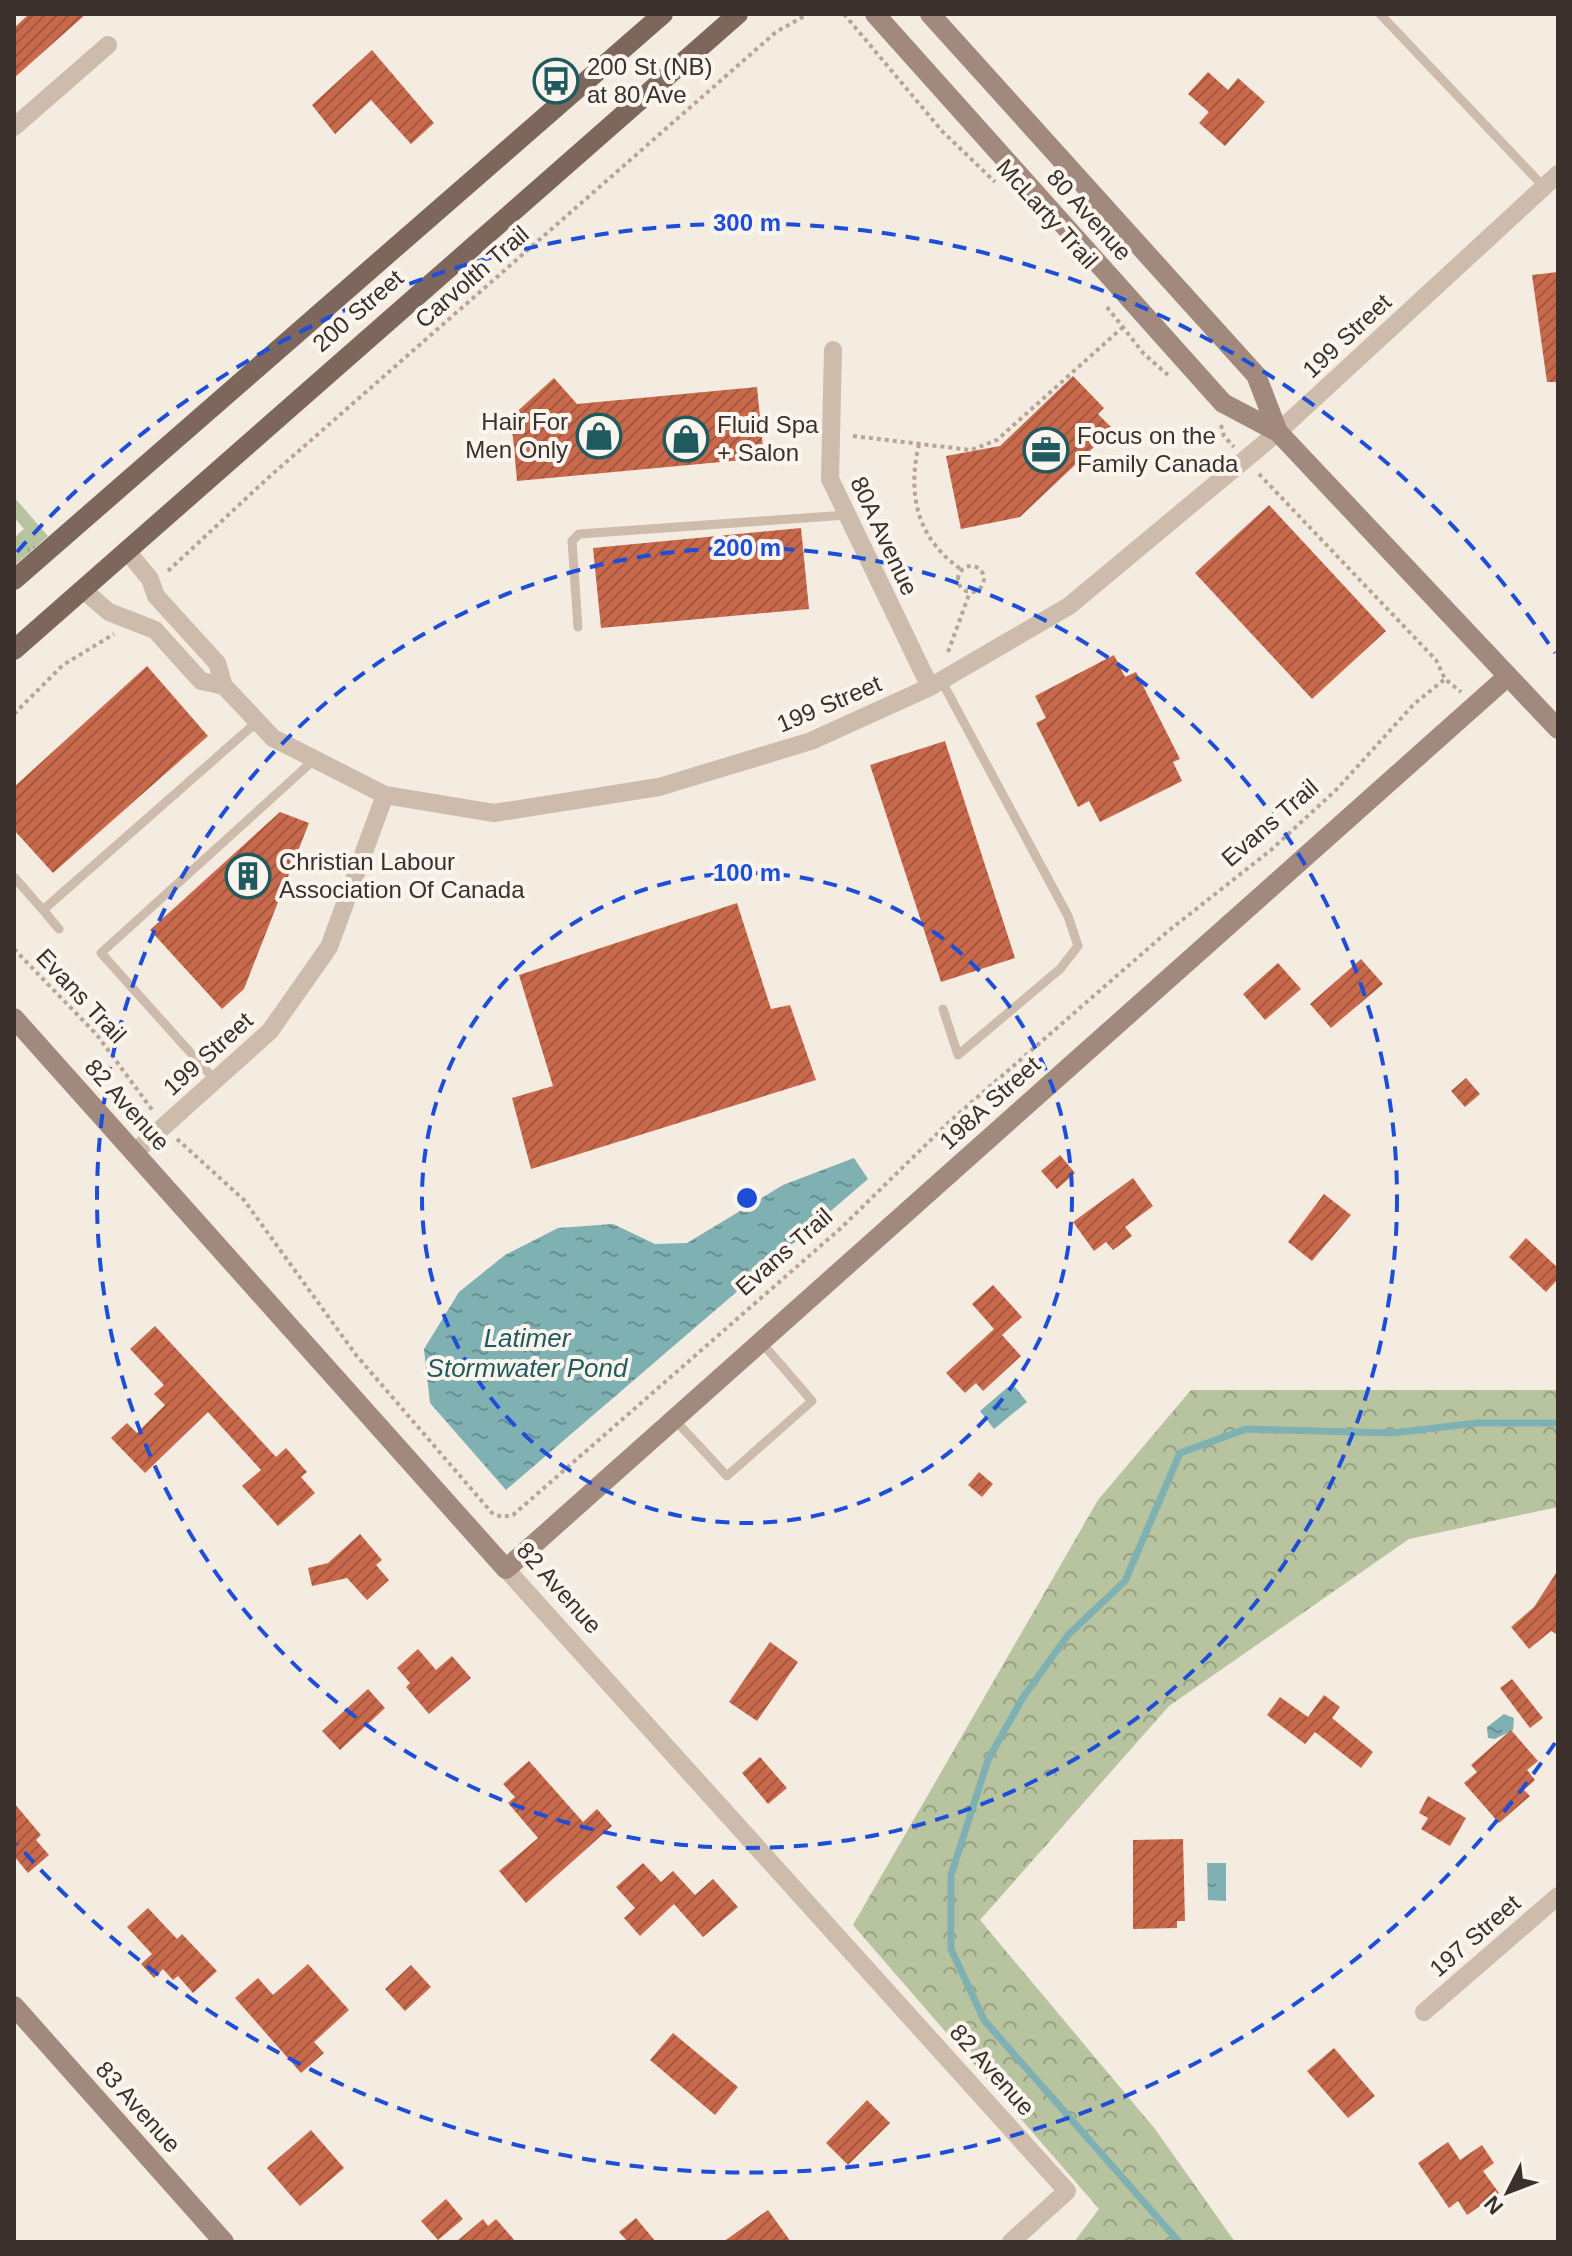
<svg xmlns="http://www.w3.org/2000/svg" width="1572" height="2256" viewBox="0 0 1572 2256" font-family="Arial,sans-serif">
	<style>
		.grass { fill: url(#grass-tufts) }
		.forest { fill: url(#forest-crowns) }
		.water { fill: url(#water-ripples) }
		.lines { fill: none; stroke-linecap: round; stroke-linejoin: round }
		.stream { stroke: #7fb0b2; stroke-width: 7 }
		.building { fill: url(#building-hatch) }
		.path { stroke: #b9a596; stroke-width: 4; stroke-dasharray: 4 4; stroke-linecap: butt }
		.lane { stroke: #cdbbac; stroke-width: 9 }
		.street { stroke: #cdbbac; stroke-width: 18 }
		.secondary { stroke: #a18a7d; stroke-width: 20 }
		.primary { stroke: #7d675c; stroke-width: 20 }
		.ring { fill: none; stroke: #1d4ed8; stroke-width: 4; stroke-dasharray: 14 10 }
		.labels { text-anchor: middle; stroke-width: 8; stroke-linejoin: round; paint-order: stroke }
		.poi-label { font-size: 24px; fill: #3b302b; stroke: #fbf5ee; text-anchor: start }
		.street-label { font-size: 24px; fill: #3b302b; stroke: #fbf5ee }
		.water-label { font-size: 26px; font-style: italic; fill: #1f5a5e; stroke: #fbf5ee }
		.centre { fill: #1d4ed8; stroke: #fbf5ee; stroke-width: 4 }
		.ring-label { font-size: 24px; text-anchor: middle; font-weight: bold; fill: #1d4ed8; stroke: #fbf5ee; stroke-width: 8; stroke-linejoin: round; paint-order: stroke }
	</style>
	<defs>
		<pattern id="grass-tufts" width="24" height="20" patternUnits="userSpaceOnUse" patternTransform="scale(2)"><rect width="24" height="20" fill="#b8c4a0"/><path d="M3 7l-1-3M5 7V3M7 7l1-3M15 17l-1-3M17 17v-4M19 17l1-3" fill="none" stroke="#97a083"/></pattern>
		<pattern id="forest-crowns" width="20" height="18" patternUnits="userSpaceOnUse" patternTransform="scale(2)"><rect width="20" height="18" fill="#b8c4a0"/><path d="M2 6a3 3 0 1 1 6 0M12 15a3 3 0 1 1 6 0" fill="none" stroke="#97a083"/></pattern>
		<pattern id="water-ripples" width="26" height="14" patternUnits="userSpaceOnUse" patternTransform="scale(2)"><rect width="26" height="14" fill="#7fb0b2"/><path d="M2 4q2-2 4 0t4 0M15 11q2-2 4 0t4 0" fill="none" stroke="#699091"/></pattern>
		<pattern id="building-hatch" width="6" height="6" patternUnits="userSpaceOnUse" patternTransform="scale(2)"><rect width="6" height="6" fill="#c8694b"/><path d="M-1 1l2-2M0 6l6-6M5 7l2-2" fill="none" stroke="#a4573f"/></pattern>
	</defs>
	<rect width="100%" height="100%" fill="#f4ebe1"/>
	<!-- grass -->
	<path class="grass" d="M14,497l34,39 -34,30v-28l10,-9 -10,-12z"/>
	<!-- forest -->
	<path class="forest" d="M1191,1390h367v117l-149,32 -240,167 -189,214 175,209 80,113h-161l25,-33 -246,-284 245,-425z"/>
	<!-- water -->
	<path class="water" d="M854,1158l14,21 -362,311 -76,-87 -6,-54 35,-57 46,-37 53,-27 55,-4 42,20 32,-1 96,-58z
		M1008,1387h7l12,15 -33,27 -14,-18z
		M1504,1714l10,4 -1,12 -18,9 -7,-1 -1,-11z
		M1226,1863v38l-18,-1 -1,-37z"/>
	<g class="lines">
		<!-- stream -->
		<path class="stream" d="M1179,2242l-195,-222 -33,-71v-74l37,-115 34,-61 46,-64 57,-54 55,-128 66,-24 147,4 84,-10h81"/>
	</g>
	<!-- building -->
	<path class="building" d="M29,14h57l-72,64v-50z
		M372,50l62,73 -23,21 -40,-44 -36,34 -23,-29z
		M1208,72l20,18 10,-12 27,24 -40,44 -26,-23 10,-11 -21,-18z
		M1558,272v110h-11l-15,-107z
		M1073,376l31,32 -6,6 15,15 -93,88 -59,12 -15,-73 54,-10z
		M554,378l23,26 180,-17 7,71 -247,23 -6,-64z
		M1269,505l117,126 -74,68 -117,-126z
		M801,528l8,81 -208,19 -8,-80z
		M1114,655l11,22 11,-5 44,87 -7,3 9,19 -82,41 -11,-21 -11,6 -42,-84 10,-5 -11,-22z
		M147,666l61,70 -155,137 -39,-43v-43z
		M945,741l70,217 -74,24 -71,-217z
		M280,812l29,11 -65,166 -22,20 -72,-79z
		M737,903l34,106 19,-4 26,75 -285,89 -19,-71 41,-12 -34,-111z
		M1361,959l22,25 -52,44 -21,-24z
		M1278,963l23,26 -36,31 -22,-26z
		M1466,1078l14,16 -15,13 -14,-16z
		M1060,1155l15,18 -18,16 -16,-18z
		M1133,1178l20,28 -28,21 7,9 -19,14 -7,-8 -12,9 -21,-29z
		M1324,1194l27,21 -39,46 -24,-19z
		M1526,1238l32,30v11l-12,13 -37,-35z
		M993,1285l29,32 -20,18 19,21 -38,35 -7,-8 -11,10 -19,-20 48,-44 -22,-25z
		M155,1326l121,131 10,-9 21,24 -6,5 14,16 -37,33 -36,-40 19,-16 -53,-58 -63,61 -34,-35 16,-15 10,10 28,-28 -11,-11 10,-9 -34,-36z
		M979,1472l14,12 -11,13 -14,-12z
		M360,1534l22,26 -6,5 13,15 -22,20 -20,-22 -35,8 -4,-18 20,-5z
		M1558,1570v65l-7,-4 -22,18 -18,-22 23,-20z
		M770,1642l28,20 -41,59 -28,-19z
		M418,1649l18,21 16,-14 19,22 -42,36 -23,-27 4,-4 -13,-15z
		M1512,1679l31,39 -13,10 -30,-40z
		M368,1689l17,19 -45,42 -18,-19z
		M1324,1695l16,12 -8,11 41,34 -12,16 -46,-36 -10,12 -38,-29 13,-18 28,20z
		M1511,1730l27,31 -11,9 8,10 -11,10 6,6 -31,27 -35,-40 13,-11 -6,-7z
		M760,1757l27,31 -19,16 -26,-31z
		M529,1761l54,61 14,-13 15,17 -86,77 -27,-32 39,-33 -30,-35 7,-6 -12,-13z
		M1428,1796l38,22 -16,28 -29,-17 7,-11 -9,-5z
		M14,1803l27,32 -5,5 13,15 -21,18 -14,-17z
		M1183,1839l2,82h-8v7l-44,1v-89z
		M643,1863l18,19 12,-11 22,24 18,-16 25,28 -35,30 -29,-33 -34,32 -16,-18 11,-10 -19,-21z
		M148,1908l29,31 5,-5 35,37 -24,22 -15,-17 -5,4 -10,-11 -9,9 -13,-14 11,-10 -25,-27z
		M308,1964l41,46 -35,32 10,11 -23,20 -66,-75 23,-20 15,17z
		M411,1965l20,22 -26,24 -20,-22z
		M673,2033l65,54 -23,28 -65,-55z
		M1334,2048l41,48 -27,22 -41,-47z
		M867,2100l23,23 -42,42 -22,-22z
		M311,2130l33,38 -44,38 -33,-38z
		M1448,2142l12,18 22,-15 12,18 -11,8 16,22 -32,22 -9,-14 -9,7 -31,-45z
		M446,2199l17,20 -25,21 -17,-19z
		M768,2210l23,32h-68z
		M636,2218l20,24h-28l-9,-10z
		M483,2219l5,7 8,-7 20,23h-60z"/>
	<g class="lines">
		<!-- path -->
		<path class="path" d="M844,14l98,117 53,51
			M1107,307l37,47 24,21
			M1221,425l3,11 10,11
			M853,436l118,14 26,-10 126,-113
			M919,444c-12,51 -2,95 43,126
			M1259,474l177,186 9,19 16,13
			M958 579a13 13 0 1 1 26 0a13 13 0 1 1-26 0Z
			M168,571l100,-93 508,-446 32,-18
			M948,652l22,-60
			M14,714l49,-49 51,-31
			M14,949l83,86 56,76
			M177,1139l67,61 112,155 136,158 10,4 11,-2 328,-287 108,-106 218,-190 104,-82 66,-61 77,-85 31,-25"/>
		<!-- lane -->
		<path class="lane" d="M1380,14l164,173
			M578,627l-6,-86 7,-7 268,-19
			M941,680l127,236 10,30 -18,23 -102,86 -15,-46
			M14,877l29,33 215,-189
			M43,910l16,19
			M215,1080l-114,-127 214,-194
			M674,1419l53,57 85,-75 -51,-59"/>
		<!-- street -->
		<path class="street" d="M14,127l94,-82
			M833,350l-3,129 100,208
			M126,550l24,29 6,17 61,67 7,23 49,52 112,57 109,18 165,-26 152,-46 119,-54 139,-81 209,-174 280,-258
			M82,589l27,23 46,18 46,51 23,5
			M134,1153l136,-122 59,-84 56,-152
			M506,1569l561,622 -56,51
			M1424,2012l134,-116"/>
		<!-- secondary -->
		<path class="secondary" d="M875,14l348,389 55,29 280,297
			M930,14l326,361 22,57
			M14,1018l492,551 1002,-893
			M14,2006l210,236"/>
		<!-- primary -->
		<path class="primary" d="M14,580l649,-566
			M14,650l724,-636"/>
	</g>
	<!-- distance rings -->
	<g class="ring">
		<circle cx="747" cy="1198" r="325"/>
		<circle cx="747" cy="1198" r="650"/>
		<path d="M1555 1743A975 975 0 0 1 17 1844M17 552A975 975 0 0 1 1555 653"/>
	</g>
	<!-- icons -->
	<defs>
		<g id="bus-ring" transform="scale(2.3)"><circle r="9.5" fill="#fbf5ee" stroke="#1f5a5e" stroke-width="1.5"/><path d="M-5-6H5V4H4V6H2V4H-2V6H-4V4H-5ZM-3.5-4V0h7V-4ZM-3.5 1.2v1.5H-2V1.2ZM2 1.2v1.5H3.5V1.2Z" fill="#1f5a5e"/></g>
		<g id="shop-ring" transform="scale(2.3)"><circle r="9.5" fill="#fbf5ee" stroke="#1f5a5e" stroke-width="1.5"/><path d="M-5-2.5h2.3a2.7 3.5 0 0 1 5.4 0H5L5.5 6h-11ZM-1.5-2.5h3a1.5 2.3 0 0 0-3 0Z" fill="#1f5a5e"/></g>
		<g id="office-ring" transform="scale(2.3)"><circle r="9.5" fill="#fbf5ee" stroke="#1f5a5e" stroke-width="1.5"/><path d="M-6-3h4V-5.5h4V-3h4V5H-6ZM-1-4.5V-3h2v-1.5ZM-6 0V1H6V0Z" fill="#1f5a5e"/></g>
		<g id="building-ring" transform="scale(2.3)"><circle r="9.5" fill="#fbf5ee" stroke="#1f5a5e" stroke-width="1.5"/><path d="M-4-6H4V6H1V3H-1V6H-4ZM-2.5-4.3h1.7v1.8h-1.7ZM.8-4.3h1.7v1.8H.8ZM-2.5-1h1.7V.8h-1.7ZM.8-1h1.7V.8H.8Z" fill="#1f5a5e"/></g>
	</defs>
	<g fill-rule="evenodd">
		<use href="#bus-ring" x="556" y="81"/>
		<use href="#shop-ring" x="599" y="436"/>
		<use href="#shop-ring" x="686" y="439"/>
		<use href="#office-ring" x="1046" y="450"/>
		<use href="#building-ring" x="248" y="876"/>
	</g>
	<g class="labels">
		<!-- poi labels -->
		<g class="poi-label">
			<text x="587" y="75">200 St (NB)<tspan x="587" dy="28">at 80 Ave</tspan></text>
			<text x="568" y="430" text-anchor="end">Hair For<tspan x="568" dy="28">Men Only</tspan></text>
			<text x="717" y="433">Fluid Spa<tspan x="717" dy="28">+ Salon</tspan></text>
			<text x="1077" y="444">Focus on the<tspan x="1077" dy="28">Family Canada</tspan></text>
			<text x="279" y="870">Christian Labour<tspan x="279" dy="28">Association Of Canada</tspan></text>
		</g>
		<!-- street labels -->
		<g class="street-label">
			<text transform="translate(1047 214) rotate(48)" y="8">McLarty Trail</text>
			<text transform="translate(1089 215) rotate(48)" y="8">80 Avenue</text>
			<text transform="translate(472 277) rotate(-41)" y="8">Carvolth Trail</text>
			<text transform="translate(358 311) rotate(-41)" y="8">200 Street</text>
			<text transform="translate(1347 336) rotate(-43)" y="8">199 Street</text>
			<text transform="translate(884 536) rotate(65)" y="8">80A Avenue</text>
			<text transform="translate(829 704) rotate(-23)" y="8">199 Street</text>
			<text transform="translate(1270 823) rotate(-41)" y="8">Evans Trail</text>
			<text transform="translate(81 996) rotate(47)" y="8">Evans Trail</text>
			<text transform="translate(208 1054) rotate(-42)" y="8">199 Street</text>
			<text transform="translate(990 1103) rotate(-42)" y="8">198A Street</text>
			<text transform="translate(127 1105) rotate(48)" y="8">82 Avenue</text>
			<text transform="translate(784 1252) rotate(-41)" y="8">Evans Trail</text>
			<text transform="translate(559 1588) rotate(48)" y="8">82 Avenue</text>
			<text transform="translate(1475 1936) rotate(-41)" y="8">197 Street</text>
			<text transform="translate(992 2070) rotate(48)" y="8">82 Avenue</text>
			<text transform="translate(138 2107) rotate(48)" y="8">83 Avenue</text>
		</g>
		<!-- water labels -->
		<g class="water-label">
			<text x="527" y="1347">Latimer<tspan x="527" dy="30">Stormwater Pond</tspan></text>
		</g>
	</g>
	<circle cx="747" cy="1198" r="12" class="centre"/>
	<g class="ring-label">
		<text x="747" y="231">300 m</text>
		<text x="747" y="556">200 m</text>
		<text x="747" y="881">100 m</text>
	</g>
	<!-- border -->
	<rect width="1572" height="2256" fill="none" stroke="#3b302b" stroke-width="32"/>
	<!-- north arrow -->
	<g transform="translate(1508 2192) rotate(228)" stroke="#fbf5ee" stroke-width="6" paint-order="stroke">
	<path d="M0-6L14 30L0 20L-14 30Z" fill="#3b302b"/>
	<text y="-12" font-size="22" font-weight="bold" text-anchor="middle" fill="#3b302b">N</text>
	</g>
</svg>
